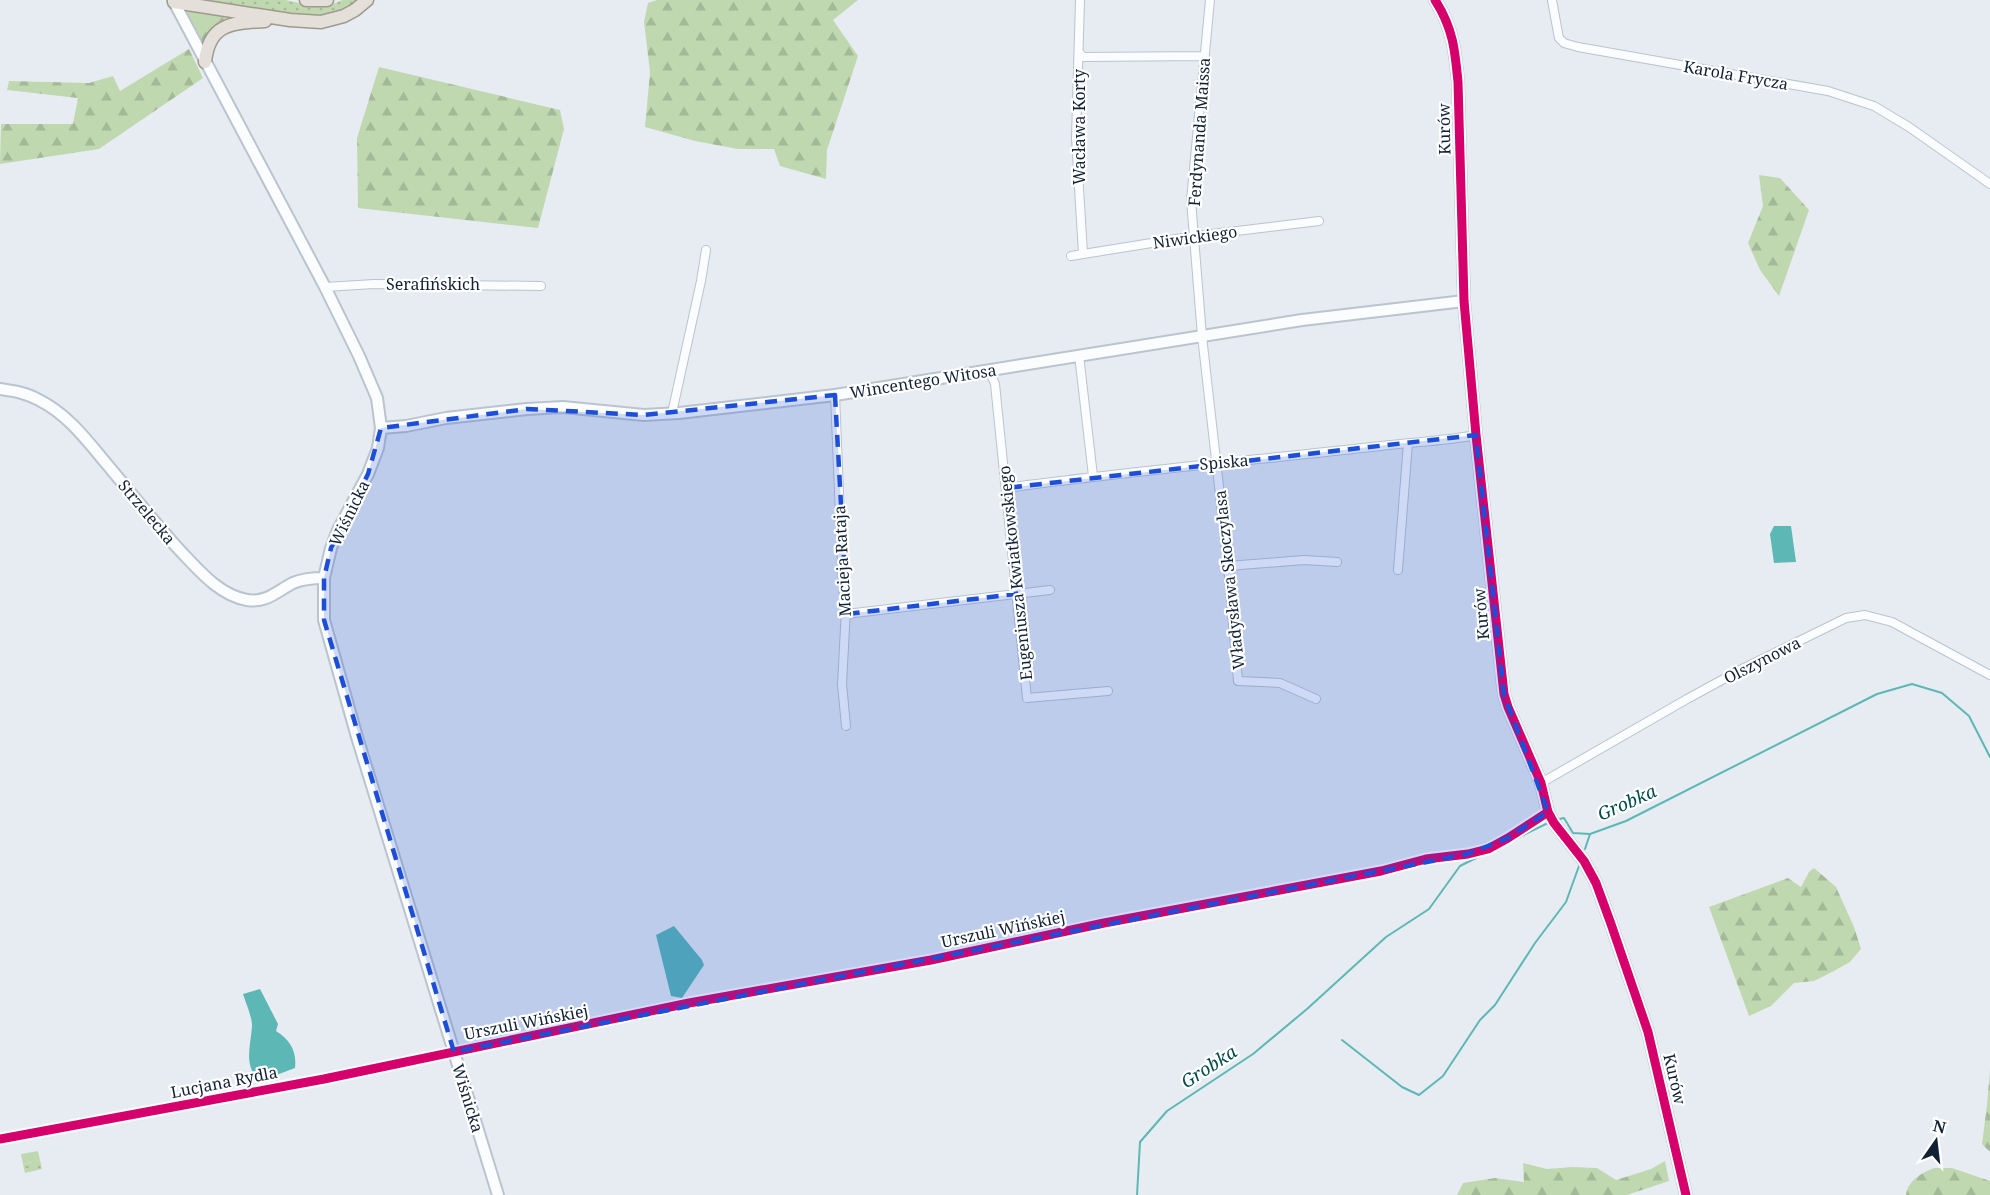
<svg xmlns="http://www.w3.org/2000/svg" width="1990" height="1195" viewBox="0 0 1990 1195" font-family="'Noto Serif',serif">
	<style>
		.green { fill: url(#green-dots) }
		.forest { fill: url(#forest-firs) }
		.pitch { fill: #c0d8b0 }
		.water { fill: #5cb7b5 }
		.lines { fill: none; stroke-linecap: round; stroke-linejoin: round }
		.stream { stroke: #5cb7b5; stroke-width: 2 }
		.street-casing { stroke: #b9c4cf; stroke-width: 10 }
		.secondary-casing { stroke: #b9c4cf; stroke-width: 14 }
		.primary-casing { stroke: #9f9a8e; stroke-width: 15 }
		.street { stroke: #fbfcfd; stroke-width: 8 }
		.secondary { stroke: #fbfcfd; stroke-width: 10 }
		.primary { stroke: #e4dfd8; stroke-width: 12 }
		.cycleway-casing { stroke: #fff; stroke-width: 13 }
		.cycleway { stroke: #d6006c; stroke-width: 9 }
		.marked { fill: #1d4ed8; fill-opacity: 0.2; stroke: #1d4ed8; stroke-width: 4.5; stroke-dasharray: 12 8; stroke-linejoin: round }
		.labels { text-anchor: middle; stroke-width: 4.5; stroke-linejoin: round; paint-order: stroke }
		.street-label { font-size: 16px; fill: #102234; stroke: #fff }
		.water-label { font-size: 18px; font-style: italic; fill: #024c49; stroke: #fff }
	</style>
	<defs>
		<pattern id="green-dots" width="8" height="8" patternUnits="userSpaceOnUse" patternTransform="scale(1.5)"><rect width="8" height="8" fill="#c0d8b0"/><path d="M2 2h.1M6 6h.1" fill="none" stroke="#a4b998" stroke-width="1.8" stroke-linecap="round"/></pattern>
		<pattern id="forest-firs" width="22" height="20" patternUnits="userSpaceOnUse" patternTransform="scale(1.5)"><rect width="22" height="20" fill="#c0d8b0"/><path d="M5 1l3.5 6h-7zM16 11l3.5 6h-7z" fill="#a4b998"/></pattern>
	</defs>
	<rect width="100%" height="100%" fill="#e7ecf2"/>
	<!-- green -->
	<path class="green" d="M182,0h103l33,7 11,-1 13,-6h18l-17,12 -29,6z
		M40,1160l2,9 -17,4 -2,-9z"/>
	<!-- forest -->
	<path class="forest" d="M657,0h201l-25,20 25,36 -31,94 -1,29 -46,-13 -6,-17h-36l-43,-8 -50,-14 5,-55 -6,-50 4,-19z
		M190,10l69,9h-21l-35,28 -17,-33z
		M189,49l14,29 -104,71 -99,15 1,-40h72l5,-26 -71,-8 2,-9 80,2 24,-7 7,15z
		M379,67l181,43 4,19 -26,99 -180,-20 -1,-70z
		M1759,175l21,3 29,32 -30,86 -19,-26 -12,-27 15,-37z
		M1814,868l22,19 18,40 7,22 -11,13 -16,9 -20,10 -20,2 -23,23 -22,10 -40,-109 79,-29 13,9 8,-15z
		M1990,1070v82l-8,-8 5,-39z
		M1665,1161l4,20 -42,14h-170l6,-12 32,-5 29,4 -1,-19 24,6 25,-2 25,1 19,12 35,-11z
		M1934,1168h18l38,13v14h-84c2,-15 16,-22 28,-27z"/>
	<!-- pitch -->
	<path class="pitch" d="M38,1151l2,9 -17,4 -2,-10z"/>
	<!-- water -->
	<path class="water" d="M1774,526h17l5,36 -22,1 -4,-29z
		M674,926l28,34 2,5 -22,33 -11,-2 -15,-61z
		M260,989l18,35 -2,7c14,9 21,20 19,37l-24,9h-15c-12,-15 -5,-33 -4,-51 0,-10 -6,-22 -9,-32z"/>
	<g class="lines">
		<!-- stream -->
		<path class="stream" d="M1555,820l9,-2 9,15 17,1 36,-13 251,-127 35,-10 30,9 27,23 21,41
			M1499,847l51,-25
			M1585,849l5,-15
			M1342,1040l60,47 17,8 24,-19 37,-56 15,-15 40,-62 31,-41 13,-36
			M1137,1195l3,-53 27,-31 86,-57 54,-45 79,-72 43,-28 31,-43 28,-14"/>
		<!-- street casing -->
		<g class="street-casing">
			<path id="street" d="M1080,0l-4,138 7,116
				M1210,0l-19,200 11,136 26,230 10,115 42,2 36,16
				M1552,0l6,33 1,5 5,5 14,4 250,44 46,15 35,21 81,57
				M1079,52l4,5 121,-1
				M1071,256l124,-20 124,-15
				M325,287l49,-3 167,2
				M1079,355l14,121
				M989,370l6,14 32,314 81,-7
				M835,395l8,193 3,21 -4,75 4,42
				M672,413l29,-132 5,-31
				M1006,488c125,-17 250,-28 375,-42 32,-4 64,-5 95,-11
				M1228,566l76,-6 33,2
				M1398,570l10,-127
				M846,614l204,-24
				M1541,783l146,-84 57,-31 102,-50 19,-3 27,7 98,53
				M0,1139l324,-60 365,-76 242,-43 173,-37 277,-52 45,-12 42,-5 20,-5 20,-11 40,-26"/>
		</g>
		<!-- secondary casing -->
		<g class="secondary-casing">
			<path id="secondary" d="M173,0l152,287 34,69 18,42 4,30 -3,20 -10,26 -30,56 -7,18 -7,30v42l33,117 141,458
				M1435,0c18,28 20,50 23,82l6,219 12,134 28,259 4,13 33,76 7,29 6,11 30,38 12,22 15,41 37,108 38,163
				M0,389c14,2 27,4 39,11 28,14 47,39 66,62 27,32 54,67 83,97 16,17 35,37 59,41 20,3 30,-9 46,-17 9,-4 21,-5 31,-5
				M381,428l25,-2 40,-8 81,-9 36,-2 81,8 35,-2 156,-18 467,-75 162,-19"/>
		</g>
		<!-- primary casing -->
		<g class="primary-casing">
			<path id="primary" d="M306,0h21
				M174,2l116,18 31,2 23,-6 11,-6 12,-10
				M205,62c4,-39 27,-39 60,-41"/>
		</g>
		<!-- street -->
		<use href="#street" class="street"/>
		<!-- secondary -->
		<use href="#secondary" class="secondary"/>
		<!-- primary -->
		<use href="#primary" class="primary"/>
		<!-- cycleway casing -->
		<g class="cycleway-casing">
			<path id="cycleway" d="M1435,0c18,28 20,50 23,82l6,219 12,134 28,259 4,13 33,76 7,29 6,11 30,38 12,22 15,41 37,108 38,163
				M0,1139l324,-60 365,-76 242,-43 173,-37 277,-52 45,-12 42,-5 20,-5 20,-11 40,-26"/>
		</g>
		<!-- cycleway -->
		<use href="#cycleway" class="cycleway"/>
	</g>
	<!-- marked area -->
	<path class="marked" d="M835,395l12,219 169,-20 -10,-106 470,-53 28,259 44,118 -40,26 -40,16 -1014,198 -130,-432v-42l7,-30 37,-74 13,-46 146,-19 117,6z"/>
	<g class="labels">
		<!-- street labels -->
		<g class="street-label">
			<text transform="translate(1736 75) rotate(10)" y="6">Karola Frycza</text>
			<text transform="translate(1079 127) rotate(-90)" y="6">Wacława Korty</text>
			<text transform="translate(1444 129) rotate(-91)" y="6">Kurów</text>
			<text transform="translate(1199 132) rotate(-86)" y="6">Ferdynanda Maissa</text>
			<text transform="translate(1195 237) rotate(-8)" y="6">Niwickiego</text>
			<text x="433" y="290">Serafińskich</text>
			<text transform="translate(923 381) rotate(-9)" y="6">Wincentego Witosa</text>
			<text transform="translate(1224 462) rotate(-5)" y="6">Spiska</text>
			<text transform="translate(147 512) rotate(50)" y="6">Strzelecka</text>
			<text transform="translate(349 513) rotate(-64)" y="6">Wiśnicka</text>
			<text transform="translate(842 561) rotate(-93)" y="6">Macieja Rataja</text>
			<text transform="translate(1015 573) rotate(-96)" y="6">Eugeniusza Kwiatkowskiego</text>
			<text transform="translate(1229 580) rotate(-96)" y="6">Władysława Skoczylasa</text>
			<text transform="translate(1481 614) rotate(-95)" y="6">Kurów</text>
			<text transform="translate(1762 660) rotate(-27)" y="6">Olszynowa</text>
			<text transform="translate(1003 929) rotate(-12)" y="6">Urszuli Wińskiej</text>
			<text transform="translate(526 1022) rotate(-11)" y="6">Urszuli Wińskiej</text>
			<text transform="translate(1675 1079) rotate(77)" y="6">Kurów</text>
			<text transform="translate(224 1082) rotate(-11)" y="6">Lucjana Rydla</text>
			<text transform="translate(468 1098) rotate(73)" y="6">Wiśnicka</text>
		</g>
		<!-- water labels -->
		<g class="water-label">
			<text transform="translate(1627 803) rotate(-24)" y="6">Grobka</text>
			<text transform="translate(1209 1067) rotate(-33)" y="6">Grobka</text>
		</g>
	</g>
	<!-- north arrow -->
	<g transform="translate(1936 1141) rotate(14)" stroke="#ffffff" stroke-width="4.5" paint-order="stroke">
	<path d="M0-4.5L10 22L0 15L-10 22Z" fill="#102234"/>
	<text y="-9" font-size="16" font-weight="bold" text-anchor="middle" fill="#102234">N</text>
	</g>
</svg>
